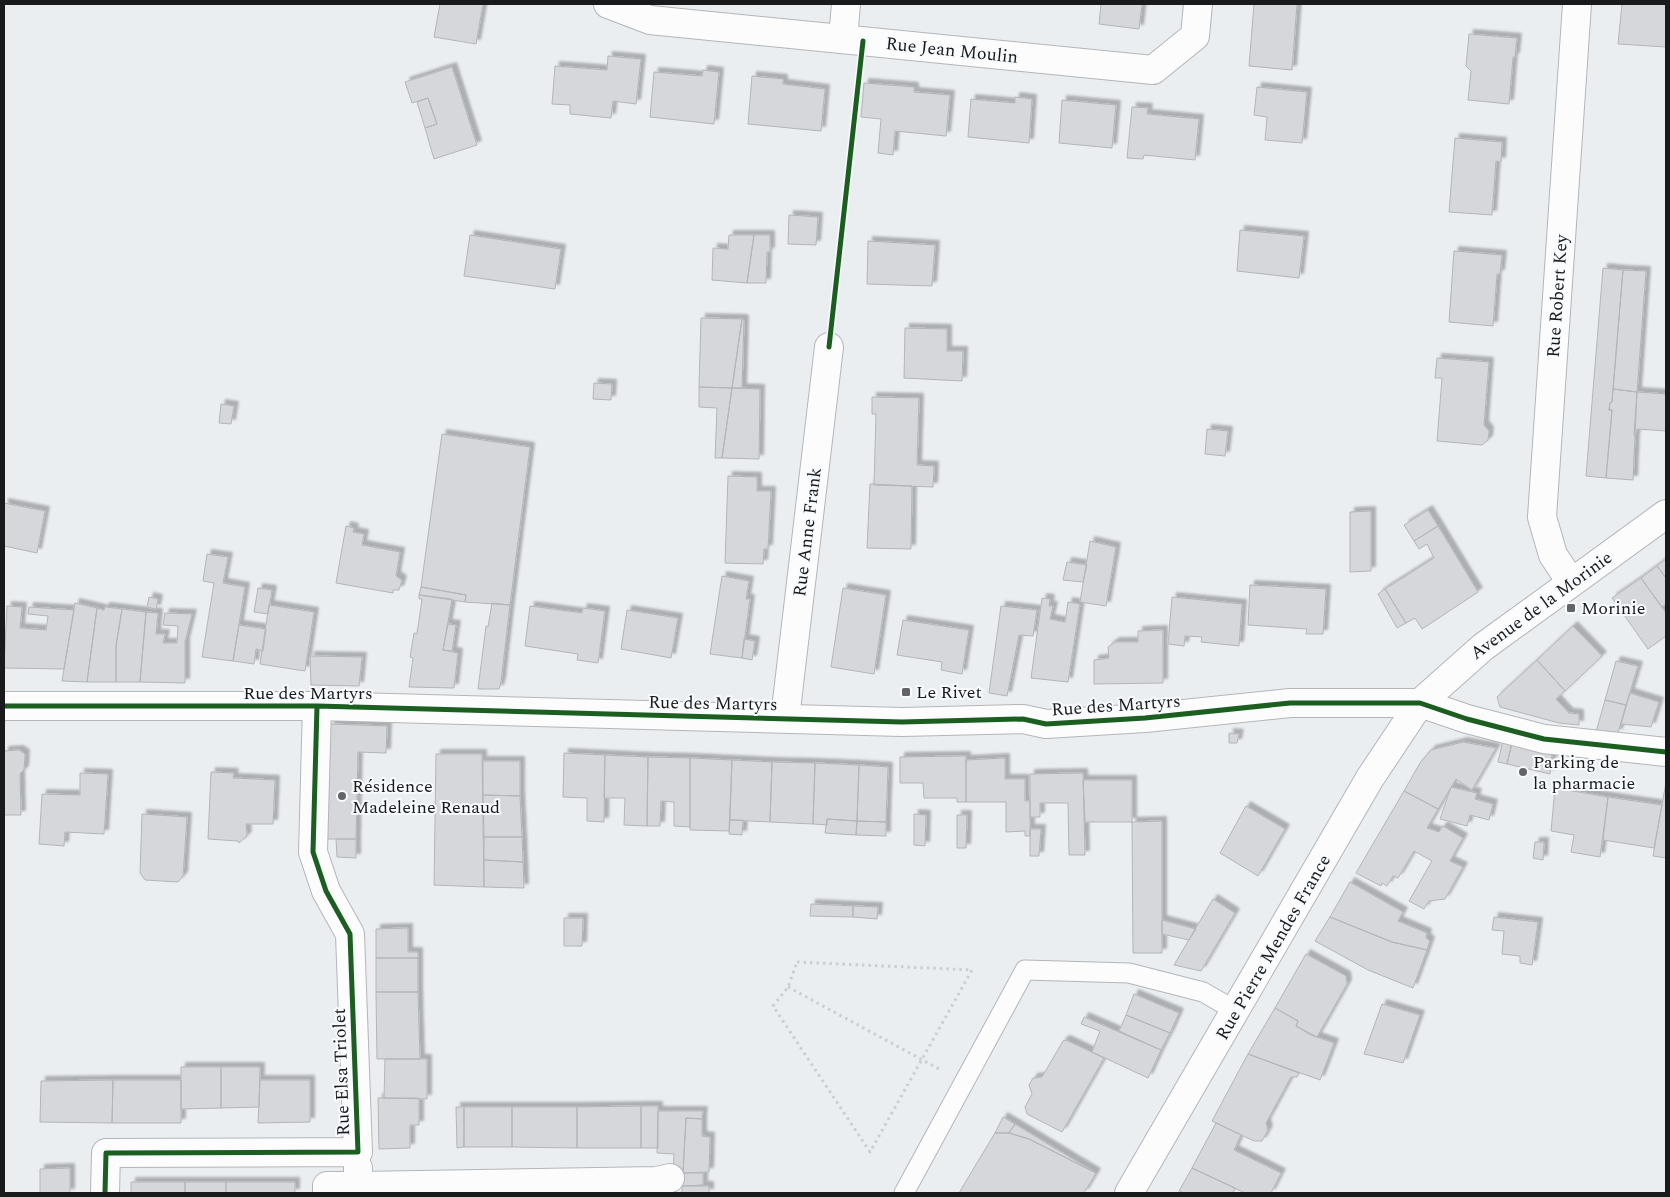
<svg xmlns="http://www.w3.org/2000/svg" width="1670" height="1197" viewBox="0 0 1670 1197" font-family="Spectral,serif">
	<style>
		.building { fill: #d5d7da; stroke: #b3b5b7; filter: url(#shadow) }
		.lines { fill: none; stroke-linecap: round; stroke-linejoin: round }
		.service-casing { stroke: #b3b6b8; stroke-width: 21 }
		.minor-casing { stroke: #b3b6b8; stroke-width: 30 }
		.tertiary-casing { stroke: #b3b6b8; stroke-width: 30 }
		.secondary-casing { stroke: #b3b6b8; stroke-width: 30 }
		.path { stroke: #cccdce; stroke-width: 3; stroke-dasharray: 2.5 4; stroke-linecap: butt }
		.service { stroke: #fcfcfd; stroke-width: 19 }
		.minor { stroke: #fcfcfd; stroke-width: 28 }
		.tertiary { stroke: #fcfcfd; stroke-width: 28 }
		.secondary { stroke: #fcfcfd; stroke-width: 28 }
		.cycleway-casing { stroke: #f8fbfe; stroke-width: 8 }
		.cycleway { stroke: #1b5e20; stroke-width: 5 }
		.poi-dot { fill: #626467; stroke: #f8fbfe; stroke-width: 2 }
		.labels { text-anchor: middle; stroke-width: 4; stroke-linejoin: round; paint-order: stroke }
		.street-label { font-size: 18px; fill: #191a1c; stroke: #f8fbfe }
		.poi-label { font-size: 18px; fill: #191a1c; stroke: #f8fbfe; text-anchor: start }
	</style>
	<defs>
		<filter id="shadow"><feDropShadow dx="4.5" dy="-4.5" stdDeviation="1" flood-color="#0004"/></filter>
	</defs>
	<rect width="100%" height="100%" fill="#ebeef1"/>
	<!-- building -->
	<path class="building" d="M440,4h43l-7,40 -42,-7z
		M1101,4h41l-3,25 -40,-5z
		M1254,4h43l-5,66 -43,-4z
		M1622,4h44v43l-48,-3z
		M1469,34l48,4 -2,19h-2l-4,47 -41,-4 3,-29 -5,-5z
		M608,56l33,3 -5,45 -23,-3 -2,17 -41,-4v-9l-18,-1 3,-38 52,4z
		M452,67l25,78 -43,14 -9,-31 12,-4 -9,-26 -16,5 -7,-21z
		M703,70l16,2 -5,52 -64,-7 4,-45 48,4z
		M752,76l31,3v5l42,5 -4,42 -73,-7z
		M864,83l50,4v5l36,3 -4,41 -51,-5 -2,24 -15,-2 3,-34 -20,-2z
		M1257,87l50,5 -5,51 -37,-3 2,-23 -13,-2z
		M1015,97l17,2 -3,44 -61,-6 3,-38 44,4z
		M428,98l9,26 -12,4 -8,-26z
		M1062,100l54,5 -4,43 -53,-5z
		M1132,107l16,1 -1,6 52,5 -4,41 -51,-5 -1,4 -16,-1z
		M1455,138l47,4 -1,20 -5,-1 -4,54 -43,-3z
		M789,215l29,2 -2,28 -28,-1z
		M1240,230l64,6 -5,42 -62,-7z
		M470,235l91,14 -6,40 -91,-13z
		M729,235h25l-7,48 -35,-3 1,-32 15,1z
		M754,235h16v17h-3l-1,31h-19z
		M868,241l67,4 -3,41 -65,-2z
		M1454,251l48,4 -2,19h-3l-4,52 -44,-4z
		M1603,268l20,2 -11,132 -2,1 -1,7h3l-6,68 -20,-2z
		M1623,270l23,1 -9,121 -24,-3z
		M701,318l41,1 -10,69 -33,-1z
		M742,319l2,1 -2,68h-10z
		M905,328l42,1v22h16l-1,30 -58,-3z
		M1437,358l52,4 -5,63 5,6 -1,9 -6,5 -45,-4 5,-63h-7z
		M594,383l18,1 -1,16 -18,-1z
		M699,387l33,1 -10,70h-7l2,-50 -18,-1z
		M732,388l28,1 -1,70 -37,-1z
		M1613,389l24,3 -4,88 -27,-2 6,-68h-3l1,-7 2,-1z
		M1637,392l29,2v37l-29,-2 -1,6h-2z
		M872,397l47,1 -2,67 17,1 -1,21 -59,-2 2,-71h-4z
		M221,404l13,2 -3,18 -12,-1z
		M1207,429l21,2 -3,25 -20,-2z
		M442,434l88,13 -20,158 -45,-3 1,-7 -45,-8z
		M728,476l29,1v14h14l-3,58h-4l-1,15 -38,-1z
		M870,484l42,2 -1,63 -44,-1z
		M4,503l41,8 -8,42 -33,-7z
		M1428,510l10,16 -24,15 -10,-16z
		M1371,511v60l-21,1v-60z
		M346,526l8,2 -1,4 11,2 -2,11 38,7 -4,24 6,4 -3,10h-6v3l-57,-10z
		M1438,526l40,66 -56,37 -7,-11 -9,5 -21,-34 49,-31 -7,-14 -8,5 -5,-8z
		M1090,541l26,6 -10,59 -26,-4z
		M207,554l21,3 -5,26 22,4 -12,74 -31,-4 12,-74 -11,-2z
		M1666,559v19l-9,-12z
		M1067,562l20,3 -4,17 -20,-2z
		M1657,566l9,12v26l-4,3 -21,-29z
		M722,576l27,5 -3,18h4l-8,59 -32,-4z
		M1641,578l25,35v23l-18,13 -36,-51z
		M1250,585l76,4 -3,45h-17l1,-5 -59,-4z
		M421,587l45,8 -1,7 -46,-7z
		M258,588l14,2 -4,24 -14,-2z
		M843,588l43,7 -12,79 -43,-7z
		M1385,589l21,34 -9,5 -19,-34z
		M419,595l33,4 -9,51 15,3 -4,35 -45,-1 4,-29 -3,-1 4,-24 3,1 5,-35h-3z
		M149,597l9,2 -2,10 -9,-2z
		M1172,597l70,7 -3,42 -38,-4 1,-5 -17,-1 -1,10 -16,-2z
		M1042,598l8,1 -1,7h4l-3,13 15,3 3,-20 12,2 -12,78 -37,-4z
		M75,603l22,5 -10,74 -25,-1z
		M492,603l18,2 -9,77 -2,7h-21l8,-63 2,1z
		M269,605l45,7 -9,59 -45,-7z
		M7,606l15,1 -2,21 26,2 2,-14 -20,-2 1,-7 45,3 -10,59 -60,-1z
		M530,606l52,7 1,-5 22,3 -7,52 -21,-3 1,-6 -53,-8z
		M1001,606l36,4 -4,26 -14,-1 -12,61 -18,-3z
		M105,607l17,2 -6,37v36h-29l10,-74 7,2z
		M122,609l24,3 -6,70h-24v-36z
		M627,610l51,8 -7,40 -50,-9z
		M146,612l12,1 -2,21h9l-2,9h14l1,-17 -15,-1 2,-12 27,1 -7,28v41l-45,-1z
		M903,620l66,10 -7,44 -21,-4 1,-8 -45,-7z
		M448,624l8,1 -4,26 -9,-1z
		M239,625l27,4 -3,22 -7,-2 -2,15 -21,-3z
		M1573,626l29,30 -37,35 -28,-31z
		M1163,630v53l-69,1v-24l15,-2 -1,-11 7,-5h23v-11z
		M744,639l11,2 -3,19 -10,-2z
		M310,656l52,1 -3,29 -48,-1z
		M1537,660l28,31 -9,8 13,14 10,1v11l-20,-2 -59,-16 -3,-10z
		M1616,661l22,5 -12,39 -21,-5z
		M1630,693l29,9 -8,25 -30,-3z
		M1605,700l21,5 -8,28 -22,-1z
		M330,724l57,2 -1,27 -28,-1 -2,87h-30z
		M1229,733l10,1 -2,9h-8z
		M1503,740l9,3 -5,21 -9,-2z
		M1463,742l33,6 -24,42 -16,-11 -18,30 -34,-18 16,-28 11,-13z
		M1512,743l40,11 -2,20 -43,-10z
		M19,750l6,4 -1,16 -4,4 1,41h-17v-64z
		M564,753l41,2 -1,67 -17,-1v-23l-24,-1z
		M436,754h46l2,133 -50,-2z
		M605,755l43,2 -1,69 -23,-1 1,-27h-21z
		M966,756v46h-9v-4h-33l-1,-15h-23v-26z
		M648,757l42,1v69l-16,-1v-24l-13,-1 -1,25h-13z
		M690,758l42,2 -3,71 -39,-1z
		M1005,758v21h20v22h5v35h-5v-5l-19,1v-30h-40v-42z
		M732,760l40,2 -2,60 -40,-2z
		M483,761h37v35l-37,-1z
		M772,762l43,1 -2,61 -43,-2z
		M815,763l44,2 -2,56 -30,-2v6l-14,-1z
		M859,765l29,2 -2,55 -29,-1z
		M211,772l23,1 -1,5 42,2 -2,44h-27l1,12 -8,7 -1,-2 -30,-2z
		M80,773l28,1 -4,60 -39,-2 -1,14 -25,-2 3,-50 38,1z
		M1083,773l2,82h-16l-1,-52h-28v14h-10v-43z
		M1083,780h49v42h-47z
		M1666,782v76l-13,-2z
		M1451,787l26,6 -2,6 18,5 -4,16 -19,-5 -3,11 -27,-7z
		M1555,788l53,9 -8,60 -29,-5 3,-17 -23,-4z
		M1404,791l34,18 -11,19 12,4 4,-6 20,12 -13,23 13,6 -18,32 -16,2 -5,8 -15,-8 23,-40 -18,-10 -16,27 -5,-2 -6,10 -5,-3 -1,3 -25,-13z
		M483,795l37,1 2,41h-38z
		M1608,797l54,8 -8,43 -51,-8z
		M1246,806l39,23 -27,47 -38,-23z
		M142,814l45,3 -4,59 -5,6 -33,-2 -5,-7z
		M914,814l12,1 -1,31 -11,-1z
		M957,815h10l-1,33h-9z
		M827,819l30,2 -1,14 -31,-2z
		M730,820h13l-1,15 -13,-1z
		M857,821l29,1v14l-30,-1z
		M1162,821v132h-29l-1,-131z
		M1030,829h11l-2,27h-9z
		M484,837h38l1,25 -39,-2z
		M336,839h20v19l-19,-1z
		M1535,842h9l-1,18 -10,-2z
		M484,860l39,2 1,26 -40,-1z
		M1350,882l53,30 -5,9 29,12 -1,5 4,3 -3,9 -35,-8 -62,-25z
		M1213,899l22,14 -34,58 -27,-6z
		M811,904l42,2v11l-43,-1z
		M853,906l25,1 -1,12 -24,-2z
		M1330,917l62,25 35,8 -14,38 -45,-18 -53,-29z
		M1494,917l44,5 -6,43 -12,-2v-7l-18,-2 2,-23 -12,-1z
		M564,918h19l-1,28h-18z
		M1162,920l34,9 -7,11 -27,-6z
		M408,928v24h10v6h-42v-29z
		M1306,954l40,22 1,8 -30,53 -21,-11 2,-5 -23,-13z
		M376,958h42v34h-42z
		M376,992h42l2,67h-43z
		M1134,994l45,19 -9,20 -44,-18z
		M1382,1004l38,11 -17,48 -39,-9z
		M1275,1008l23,13 -2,5 15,9 23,8 -14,37 -72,-26z
		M1126,1015l44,18 -9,17 -42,-19z
		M1084,1017l77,33 -13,28 -56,-26 8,-21 -19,-7z
		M1066,1040l38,18 -42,74 -35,-18 -2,-7 7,-13 -3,-9 4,-7 9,-1 21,-36z
		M1248,1054l51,19 -2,4h-6l-25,46 2,7 -6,11h-8l-42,-20z
		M385,1059h42v40l-43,-1z
		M181,1067h40v41l-40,1z
		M221,1067h39l-1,40 -38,1z
		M113,1080h68v43h-69z
		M113,1080l-1,43 -72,-1 1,-41z
		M260,1080h50v42l-52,1z
		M378,1098h41v27h-9v23l-31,1z
		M641,1106v42h-64v-41z
		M641,1106h17v42h-17z
		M456,1107h8v40l-7,1z
		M464,1107h48v40h-48z
		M512,1107h65v41l-65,-1z
		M658,1111h45l-1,8 -16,-1 -3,55 -10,-1 1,-18 -17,-1z
		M1003,1117l12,7 -6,9h-14z
		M686,1118l16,1v17l8,1 -1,35 -26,1z
		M1216,1123l25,12 -7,15 47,23 -10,20h-26l-53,-25z
		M1015,1124l81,49 -67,-34 -20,-6z
		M995,1133h14l20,6 67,34 -12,20h-125z
		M70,1168v25h-30v-24z
		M1192,1168l43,20 -2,5h-49l-5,-2z
		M683,1173h20v12l-21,1z
		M131,1182h54v11h-54z
		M185,1182h41v11h-41z
		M226,1182h69v11h-69z
		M682,1186h27v7h-27z"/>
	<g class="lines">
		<!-- service casing -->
		<g class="service-casing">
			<path id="service" d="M904,1193l121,-223 104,3 74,19 33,19"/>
		</g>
		<!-- minor casing -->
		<g class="minor-casing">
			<path id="minor" d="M608,4l42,16 503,50 42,-34 3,-32
				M843,39l3,-35
				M1571,582l-18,-27 -11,-38 35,-513
				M785,718l44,-371
				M358,1186l299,-5 13,-3
				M105,1193l1,-40 252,-1 -8,-218 -24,-43 -13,-39 4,-146
				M327,1193v-7h31v-18"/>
		</g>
		<!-- tertiary casing -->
		<g class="tertiary-casing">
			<path id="tertiary" d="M4,706h313l585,16 121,-3 23,5 99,-6 145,-15h130l47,16 77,20 122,13"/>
		</g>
		<!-- secondary casing -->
		<g class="secondary-casing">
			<path id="secondary" d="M1129,1193l241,-415 50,-75 63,-56 183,-133"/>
		</g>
		<!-- path -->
		<path class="path" d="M832,319l27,-248
			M797,962l175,8 -102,182 -97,-146 15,-19z
			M788,987l153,83"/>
		<!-- service -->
		<use href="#service" class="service"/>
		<!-- minor -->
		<use href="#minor" class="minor"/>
		<!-- tertiary -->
		<use href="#tertiary" class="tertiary"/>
		<!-- secondary -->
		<use href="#secondary" class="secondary"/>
		<!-- cycleway casing -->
		<g class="cycleway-casing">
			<path id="cycleway" d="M829,347l34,-306
				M4,706h313l585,16 121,-3 23,5 99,-6 145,-15h130l47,16 77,20 122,13
				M105,1193l1,-40 252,-1 -8,-218 -24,-43 -13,-39 4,-146"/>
		</g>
		<!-- cycleway -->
		<use href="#cycleway" class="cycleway"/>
	</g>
	<!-- markers -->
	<g class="poi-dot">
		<rect x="1566" y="603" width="10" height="10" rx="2.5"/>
		<rect x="901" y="687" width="10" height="10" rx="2.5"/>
		<circle cx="1523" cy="772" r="5"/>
		<circle cx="342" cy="796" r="5"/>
	</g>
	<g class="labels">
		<!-- street labels -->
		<g class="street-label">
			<text transform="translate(952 50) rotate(6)" y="6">Rue Jean Moulin</text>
			<text transform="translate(1557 296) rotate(-86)" y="6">Rue Robert Key</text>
			<text transform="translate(807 532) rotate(-83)" y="6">Rue Anne Frank</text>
			<text transform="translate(1541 605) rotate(-36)" y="6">Avenue de la Morinie</text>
			<text x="308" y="699">Rue des Martyrs</text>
			<text transform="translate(713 703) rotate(1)" y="6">Rue des Martyrs</text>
			<text transform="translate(1116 705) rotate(-4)" y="6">Rue des Martyrs</text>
			<text transform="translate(1273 947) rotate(-60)" y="6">Rue Pierre Mendes France</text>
			<text transform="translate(341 1072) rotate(-92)" y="6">Rue Elsa Triolet</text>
		</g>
		<!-- poi labels -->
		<g class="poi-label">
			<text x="1581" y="614">Morinie</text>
			<text x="916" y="698">Le Rivet</text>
			<text x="1533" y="768">Parking de<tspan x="1533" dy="21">la pharmacie</tspan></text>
			<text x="352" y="792">Résidence<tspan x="352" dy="21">Madeleine Renaud</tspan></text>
		</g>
	</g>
	<!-- border -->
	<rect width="1670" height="1197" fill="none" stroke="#191a1c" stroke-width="10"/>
</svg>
